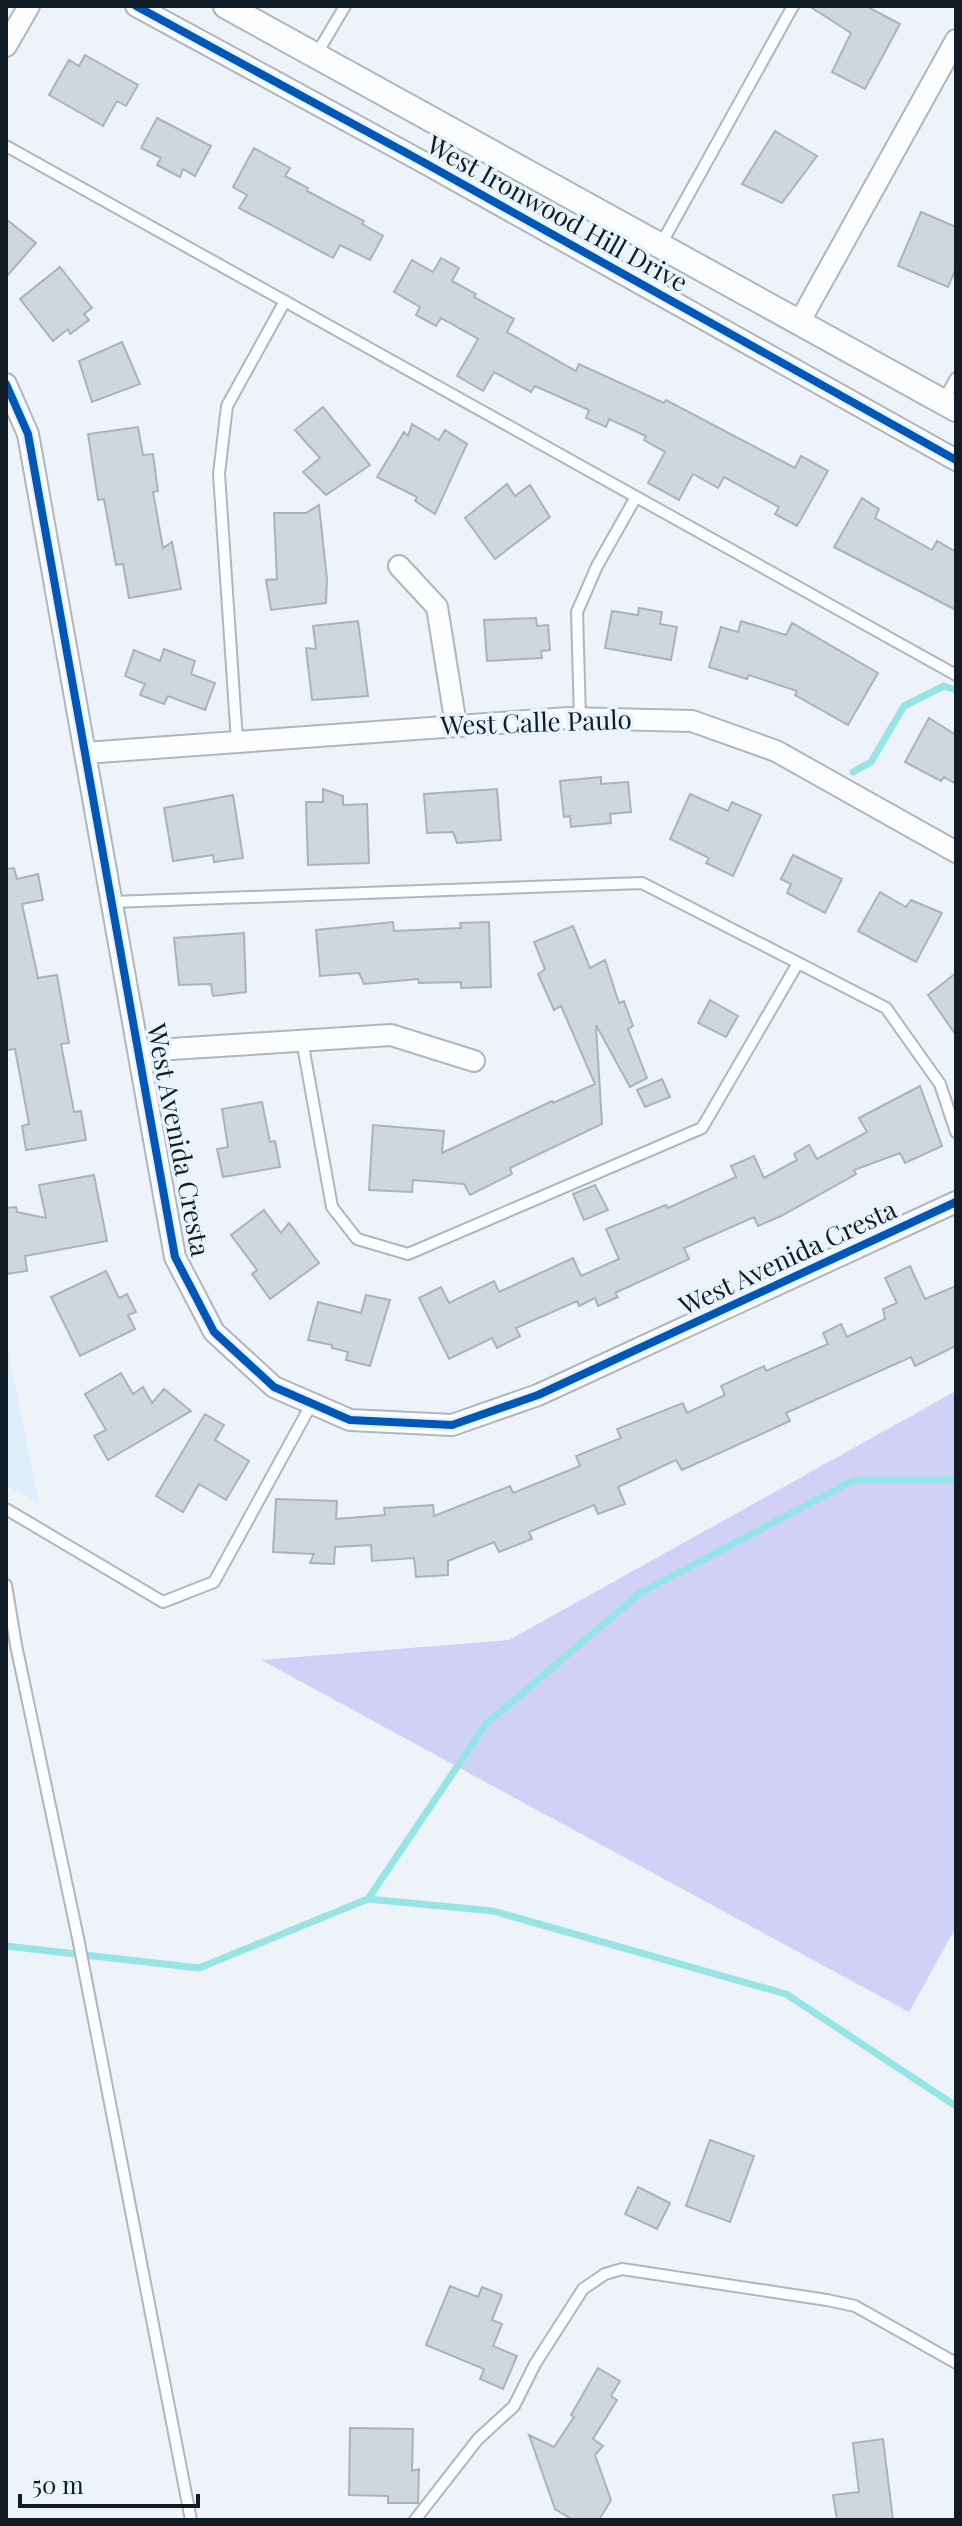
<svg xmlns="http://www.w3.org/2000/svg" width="962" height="2526" viewBox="0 0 962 2526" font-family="'Playfair Display',serif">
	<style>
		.built { fill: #dfeefa }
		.green { fill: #d1d1f8 }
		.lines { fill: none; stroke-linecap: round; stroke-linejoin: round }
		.stream { stroke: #96e4e6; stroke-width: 7 }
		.building { fill: #ced8dc; stroke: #aab4b8; stroke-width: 2 }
		.service-casing { stroke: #afb7bd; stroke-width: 14 }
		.minor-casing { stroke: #afb7bd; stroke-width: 24 }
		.tertiary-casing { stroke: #afb7bd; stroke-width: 28 }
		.service { stroke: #fcfdfe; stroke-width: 10 }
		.minor { stroke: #fcfdfe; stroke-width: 20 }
		.tertiary { stroke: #fcfdfe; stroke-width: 24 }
		.cycleway-casing { stroke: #e8f4fd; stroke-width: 13 }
		.cycleway { stroke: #0057b8; stroke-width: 8 }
		.labels { text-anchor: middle; stroke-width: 7; stroke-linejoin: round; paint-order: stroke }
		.street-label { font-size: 26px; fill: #121c25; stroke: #e8f4fd }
	</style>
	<rect width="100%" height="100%" fill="#edf3f8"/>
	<!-- built -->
	<path class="built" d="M6,1340l33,163 -33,-17z"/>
	<!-- green -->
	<path class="green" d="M956,1391v536l-47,85 -648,-352 248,-20z"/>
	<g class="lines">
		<!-- stream -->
		<path class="stream" d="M853,772l18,-10 33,-56 40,-20 12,4
			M368,1899l125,12 293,83 170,112
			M6,1946l193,22 169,-69 118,-175 154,-131 214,-113h102"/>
	</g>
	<!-- building -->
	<path class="building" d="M809,6h57l34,18 -35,65 -33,-17 19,-39z
		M85,55l53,30 -12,21 -9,-5 -14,25 -54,-31 20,-35 10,6z
		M157,118l54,28 -16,30 -12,-7 -3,8 -23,-12 4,-7 -20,-10z
		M775,131l42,25 -35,47 -40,-19z
		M254,148l36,20 -5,8 23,12 -1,3 57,30 -2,3 21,12 -13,24 -30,-15 -7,13 -94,-50 8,-13 -14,-8z
		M921,212l35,15v41l-8,19 -50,-21z
		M6,219l30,24 -30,34z
		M441,258l18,10 -7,13 24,13 -2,3 40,22 -7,13 69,39 3,-7 85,39 2,-3 129,68 6,-12 27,15 -31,55 -22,-12 4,-7 -55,-30 -6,11 -25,-14 -14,26 -31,-17 17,-31 -21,-12 2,-4 -37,-17 -3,8 -20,-9 3,-8 -54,-24 -4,6 -37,-20 -11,19 -26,-15 21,-37 -37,-21 -5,8 -20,-11 4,-8 -26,-15 18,-32 21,12z
		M60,267l32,41 -8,6 5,6 -19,14 -2,-5 -15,12 -33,-42z
		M122,342l18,42 -48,18 -13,-41z
		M323,407l47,58 -44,30 -23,-23 17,-14 -25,-28z
		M412,424l27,16 6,-10 22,14 -32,70 -20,-13 2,-4 -40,-20 27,-45 4,4z
		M138,427l5,28 10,-1 5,37 -5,1 10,56 9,-6 9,47 -52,9 -6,-34 -7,1 -12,-66 -6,1 -10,-66z
		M507,484l8,12 15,-11 20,32 -55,42 -30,-41z
		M862,498l17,11 -4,9 57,32 5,-9 19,11v58l-122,-63z
		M319,505l8,74 -1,24 -55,7 -5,-30 11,-1 -3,-66h32z
		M639,608l23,4 -2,12 17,3 -6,33 -66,-12 7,-37 26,4z
		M536,618l1,8 11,-1 2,25 -9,1 1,7 -55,3 -3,-41z
		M358,621l10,75 -56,4 -6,-52 10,1 -3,-23z
		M741,621l45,14 6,-12 86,50 -30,52 -53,-30 2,-4 -48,-16 -2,4 -38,-12 12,-40 17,5z
		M164,649l31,12 -4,13 24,9 -10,27 -37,-14 -4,8 -24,-9 5,-11 -20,-8 9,-26 26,11z
		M929,718l27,17v49l-12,-7 -3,4 -36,-19z
		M601,777v7l27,-2 3,30 -21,2 1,9 -40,4 -1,-11 -6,1 -4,-36z
		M323,789l20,7v9l24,-1 2,59 -61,2 -2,-63h17z
		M497,789l4,51 -44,3 -4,-11 -26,1 -3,-39z
		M690,794l38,17 4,-9 29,13 -28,61 -27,-13 3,-5 -39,-19z
		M233,795l10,63 -29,4 -1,-7 -40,6 -9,-53z
		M793,855l49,24 -17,34 -38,-20 4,-9 -10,-5z
		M14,868l3,11 21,-5 5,26 -21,4 16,74 19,-3 12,68 -8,1 13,68 7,-1 5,29 -60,10 -4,-24 7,-2 -14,-75 -9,1v-181z
		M880,892l26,15 5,-7 31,13 -26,49 -58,-31z
		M393,922l1,9 67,-3 -1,-5 29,-1 2,65 -30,1v-6l-42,1 -1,-4 -54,5 -5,-11 -39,3 -4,-46z
		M573,926l17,42 15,-8 14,43 5,-2 9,25 -5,3 19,49 -17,9 -34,-62 6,99 -92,44 2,6 -42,21 -6,-11 -51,-4 -1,12 -43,-2 4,-65 71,6 -2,22 110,-52 1,2 42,-19 -34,-78 -7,4 -16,-36 7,-5 -11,-27z
		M244,933l2,59 -33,4 -2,-12 -32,1 -5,-47z
		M956,973v62l-28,-40z
		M710,1000l28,16 -12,21 -28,-14z
		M662,1079l8,18 -25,10 -8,-17z
		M920,1086l22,60 -37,17 -5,-10 -46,17 2,4 -75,42 -23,10 -4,-9 -70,31 5,11 -74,34 3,4 -20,9 -3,-8 -16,8 -2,-5 -61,27 4,8 -23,12 -5,-10 -43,21 -30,-61 22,-11 8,16 45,-22 5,11 74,-34 8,18 38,-17 -13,-30 60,-24 2,3 68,-31 -5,-11 23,-10 10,22 33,-18 -3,-6 15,-9 8,14 50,-27 -8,-14z
		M262,1102l8,40 5,-1 5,26 -57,10 -6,-28 11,-2 -6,-38z
		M94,1175l13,66 -82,15 2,15 -21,3v-66l10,-1 1,5 29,6 -7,-33z
		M595,1185l13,25 -24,10 -11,-26z
		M264,1210l17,23 8,-10 30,40 -49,36 -18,-25 5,-4 -26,-35z
		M910,1266l15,33 31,-13v60l-41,20 -4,-9 -125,56 4,8 -108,49 -6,-10 -58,27 7,17 -27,10 -4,-9 -65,27 3,7 -33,13 -5,-10 -46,19v14l-32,2 -2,-19 -42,3 -1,-16 -36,2 -1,17 -24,-1 4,-9 -41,-2 3,-53 61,2 -1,18 49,-4 -1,-7 49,-3 1,11 76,-30 3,7 67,-27 -4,-10 45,-18 -4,-9 66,-26 4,10 38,-18 -4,-9 43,-20 2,5 62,-27 -5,-11 18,-9 6,13 38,-18 -2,-10 14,-6 -12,-25z
		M106,1271l13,27 8,-4 9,18 -8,3 7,14 -55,27 -29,-59z
		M366,1295l24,5 -20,66 -24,-6 2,-8 -16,-4v-3l-24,-5 10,-38 43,11z
		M121,1373l12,21 10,-7 9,16 12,-14 27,22 -83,49 -14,-24 12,-6 -21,-36z
		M205,1414l19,11 -9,15 34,21 -23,39 -27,-16 -16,28 -27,-16z
		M710,2140l44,16 -24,66 -44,-16z
		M638,2187l32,16 -13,26 -32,-15z
		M450,2286l28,11 4,-10 20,8 -10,25 10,4 -9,22 24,10 -14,33 -23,-10 4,-10 -58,-24z
		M598,2368l22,13 -9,15 6,4 -24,39 10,7 -8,9 16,45 -12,20h-26l-18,-11 -26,-74 25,12 20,-30 -3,-2z
		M350,2428l63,1 -1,42 7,-2 -1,34h-30v-7l-39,-1z
		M883,2439l10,81h-56l-4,-25 26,-3 -6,-49z"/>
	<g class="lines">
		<!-- service casing -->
		<g class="service-casing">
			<path id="service" d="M316,55l29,-49
				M6,146l950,529
				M660,246l133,-240
				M943,401l13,-23
				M580,718l-3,-106 20,-46 39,-69
				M237,741l-18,-267 8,-68 58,-105
				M112,902l530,-19 244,125 54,76 16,48
				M302,1040l30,167 25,32 51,15 294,-126 96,-165
				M6,1509l157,93 51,-20 98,-179
				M6,1585l10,60 62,293 113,582
				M415,2520l63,-81 36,-33 21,-42 48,-75 22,-15 17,-5 205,31 28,6 101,57"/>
		</g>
		<!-- minor casing -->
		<g class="minor-casing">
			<path id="minor" d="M136,6l287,156 533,298
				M6,46l23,-40
				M800,321l156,-281
				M6,384l22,50 147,823 39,75 60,55 76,33 102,5 86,-30 418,-193
				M399,566l38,41 19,118
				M85,753l483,-35 124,3 84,30 180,101
				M140,1051l251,-16 83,26"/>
		</g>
		<!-- tertiary casing -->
		<g class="tertiary-casing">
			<path id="tertiary" d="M226,6l730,403"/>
		</g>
		<!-- service -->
		<use href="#service" class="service"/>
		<!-- minor -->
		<use href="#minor" class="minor"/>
		<!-- tertiary -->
		<use href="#tertiary" class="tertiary"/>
		<!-- cycleway casing -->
		<g class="cycleway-casing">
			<path id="cycleway" d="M136,6l287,156 533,298
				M6,384l22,50 147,823 39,75 60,55 76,33 102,5 86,-30 418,-193"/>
		</g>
		<!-- cycleway -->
		<use href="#cycleway" class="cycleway"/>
	</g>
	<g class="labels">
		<!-- street labels -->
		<g class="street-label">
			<text transform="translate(557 214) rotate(29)" y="9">West Ironwood Hill Drive</text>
			<text transform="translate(536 723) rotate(-2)" y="9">West Calle Paulo</text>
			<text transform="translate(178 1140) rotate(79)" y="9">West Avenida Cresta</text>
			<text transform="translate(788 1258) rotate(-25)" y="9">West Avenida Cresta</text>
		</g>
	</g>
	<!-- border -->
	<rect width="962" height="2526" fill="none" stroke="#121c25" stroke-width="16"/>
	<!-- scale -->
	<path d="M20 2494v12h178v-12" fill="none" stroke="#121c25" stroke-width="4"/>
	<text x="32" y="2494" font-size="24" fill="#121c25" stroke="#e8f4fd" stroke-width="6" paint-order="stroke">50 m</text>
</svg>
